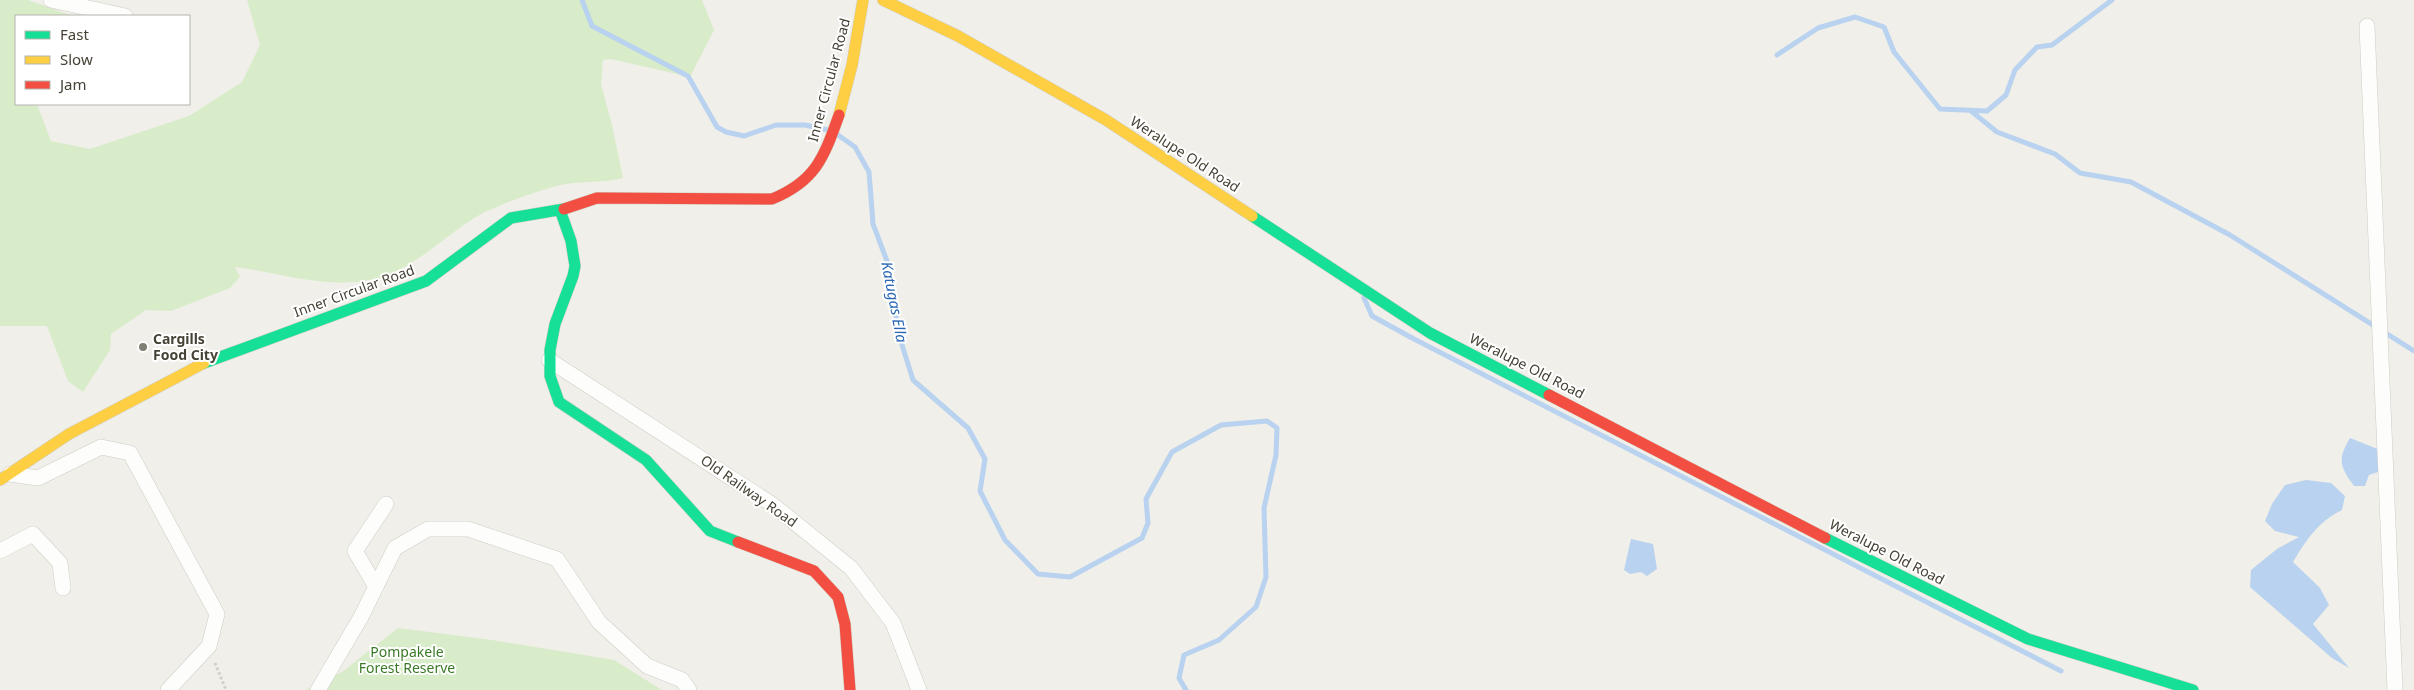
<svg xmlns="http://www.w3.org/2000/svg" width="2414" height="690" viewBox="0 0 2414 690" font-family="'Noto Sans',sans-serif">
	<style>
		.green { fill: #d8ecc9 }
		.water { fill: #b8d2ef }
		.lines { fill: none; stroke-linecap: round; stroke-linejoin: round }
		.stream { stroke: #b8d2ef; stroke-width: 5 }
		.street-casing { stroke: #cecdc6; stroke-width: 16 }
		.fast-casing { stroke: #d0cec0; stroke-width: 12 }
		.slow-casing { stroke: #d0cec0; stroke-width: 12 }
		.jam-casing { stroke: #d0cec0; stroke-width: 12 }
		.path { stroke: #d1cfca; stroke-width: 3; stroke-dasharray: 2.5 2.5; stroke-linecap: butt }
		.street { stroke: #fdfdfc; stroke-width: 15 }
		.fast { stroke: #16e098; stroke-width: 11 }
		.slow { stroke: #ffcf43; stroke-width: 11 }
		.jam { stroke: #f24e42; stroke-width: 11 }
		.poi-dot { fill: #827f74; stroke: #fff; stroke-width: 2 }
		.labels { text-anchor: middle; stroke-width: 4; stroke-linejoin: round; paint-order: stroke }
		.street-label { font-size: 14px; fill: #464235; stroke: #fff }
		.poi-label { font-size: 14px; font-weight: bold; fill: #464235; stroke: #fff; text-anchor: start }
		.park-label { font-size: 14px; fill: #3a7a27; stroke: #fff }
		.water-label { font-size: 15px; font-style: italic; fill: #2b67b5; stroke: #fff }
	</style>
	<rect width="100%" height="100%" fill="#f0efe9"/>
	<!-- green -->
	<path class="green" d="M0,0h28l45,16h-57v88h21l14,37 39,8 99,-33 53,-34 18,-37 -13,-45h455l12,30 -24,47 -79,-18 -8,1 -2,24 11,41 11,53c-19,5 -38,3 -57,6 -18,3 -66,20 -83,29 -41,22 -71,62 -120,68 -43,6 -87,-9 -128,-14l5,10 -10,11 -59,23 -25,-1 -35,24 -1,16 -27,42 -15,-11 -21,-55h-47z
		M398,628l94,12 122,20 48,30h-356l36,-18z"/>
	<!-- water -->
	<path class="water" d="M2350,438l35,14 -4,19 -12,4 -4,11h-11c-14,-20 -17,-26 -4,-48z
		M2306,480l25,3 14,13 -3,14c-23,11 -36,30 -49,52l27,26 9,17 -16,19 36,44 -17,-10 -82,-71 1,-17 26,-21 22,-12 -24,-6 -10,-10 7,-17 13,-19z
		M1631,539l22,5 4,25 -10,7 -6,-4 -11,2 -6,-4z"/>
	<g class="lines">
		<!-- stream -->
		<path class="stream" d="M582,0l10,26 96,50 29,51 9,5 18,4 32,-11h29l23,5
			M1777,55l41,-27 37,-11 29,10 10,25 46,57 47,2 19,-16 9,-25 22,-23 15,-2 60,-45
			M1971,111l26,21 58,22 25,19 51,9 99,53 184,116
			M838,135l17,12 14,25 4,52 17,45 8,63 15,48 55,48 17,31 -5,32 25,49 33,34 32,3 72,-39 6,-15 -2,-24 26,-47 49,-27 46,-4 10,7 -1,27 -12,53 2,69 -10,30 -37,33 -35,15 -5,23 7,12
			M1364,298l8,18 42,23 647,332"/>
		<!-- street casing -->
		<g class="street-casing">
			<path id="street" d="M51,0l74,16
				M2367,26l28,664
				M549,360l224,145 78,63 42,55 26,67
				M10,474l28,4 63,-31 29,6 87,161 -8,32 -41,44
				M0,551l33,-17 27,29 3,25
				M376,587l-21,-36 31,-47
				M318,690l43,-73 34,-69 33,-19h40l89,30 42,63 48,44 35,14 7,10"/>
		</g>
		<!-- fast casing -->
		<g class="fast-casing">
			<path id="fast" d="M560,210l11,31 4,25 -2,10 -18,48 -5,26v26l9,26 87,58 64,71 28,11
				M1252,216l178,117 119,62
				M204,363l222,-82 85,-63 53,-9
				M1825,538l203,101 165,51"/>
		</g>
		<!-- slow casing -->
		<g class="slow-casing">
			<path id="slow" d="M883,0l75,36 148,84 146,96
				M839,115l13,-50 11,-65
				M0,480l69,-46 135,-71"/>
		</g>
		<!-- jam casing -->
		<g class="jam-casing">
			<path id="jam" d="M564,209l33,-11 175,1c44,-18 52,-42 67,-84
				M1549,395l276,143
				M738,542l76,29 24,26 7,27 5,66"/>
		</g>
		<!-- path -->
		<path class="path" d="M215,663l11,27"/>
		<!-- street -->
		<use href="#street" class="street"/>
		<!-- fast -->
		<use href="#fast" class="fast"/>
		<!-- slow -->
		<use href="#slow" class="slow"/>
		<!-- jam -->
		<use href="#jam" class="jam"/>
	</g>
	<!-- markers -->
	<circle class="poi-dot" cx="143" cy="347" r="5"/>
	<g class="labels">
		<!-- street labels -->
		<g class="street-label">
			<text transform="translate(829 80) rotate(-75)" y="5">Inner Circular Road</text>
			<text transform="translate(1185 154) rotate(33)" y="5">Weralupe Old Road</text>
			<text transform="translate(354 291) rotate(-20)" y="5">Inner Circular Road</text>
			<text transform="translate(1527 366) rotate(27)" y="5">Weralupe Old Road</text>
			<text transform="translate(749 491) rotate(35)" y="5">Old Railway Road</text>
			<text transform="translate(1887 552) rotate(27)" y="5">Weralupe Old Road</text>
		</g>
		<!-- poi labels -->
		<g class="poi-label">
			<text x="153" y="344">Cargills<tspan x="153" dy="16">Food City</tspan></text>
		</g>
		<!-- park labels -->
		<g class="park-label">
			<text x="407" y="657">Pompakele<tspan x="407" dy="16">Forest Reserve</tspan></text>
		</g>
		<!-- water labels -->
		<g class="water-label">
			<text transform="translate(894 302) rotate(79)" y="5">Katugas Ella</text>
		</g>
	</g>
	<!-- legend -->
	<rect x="15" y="15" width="175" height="90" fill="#ffffff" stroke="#b5b3ae"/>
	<rect x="25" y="31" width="25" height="8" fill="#16e098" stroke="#b5b3ae"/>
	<text x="60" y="40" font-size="15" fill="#464235">Fast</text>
	<rect x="25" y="56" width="25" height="8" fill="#ffcf43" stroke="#b5b3ae"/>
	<text x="60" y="65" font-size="15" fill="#464235">Slow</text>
	<rect x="25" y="81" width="25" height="8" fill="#f24e42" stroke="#b5b3ae"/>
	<text x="60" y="90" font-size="15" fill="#464235">Jam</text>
</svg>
